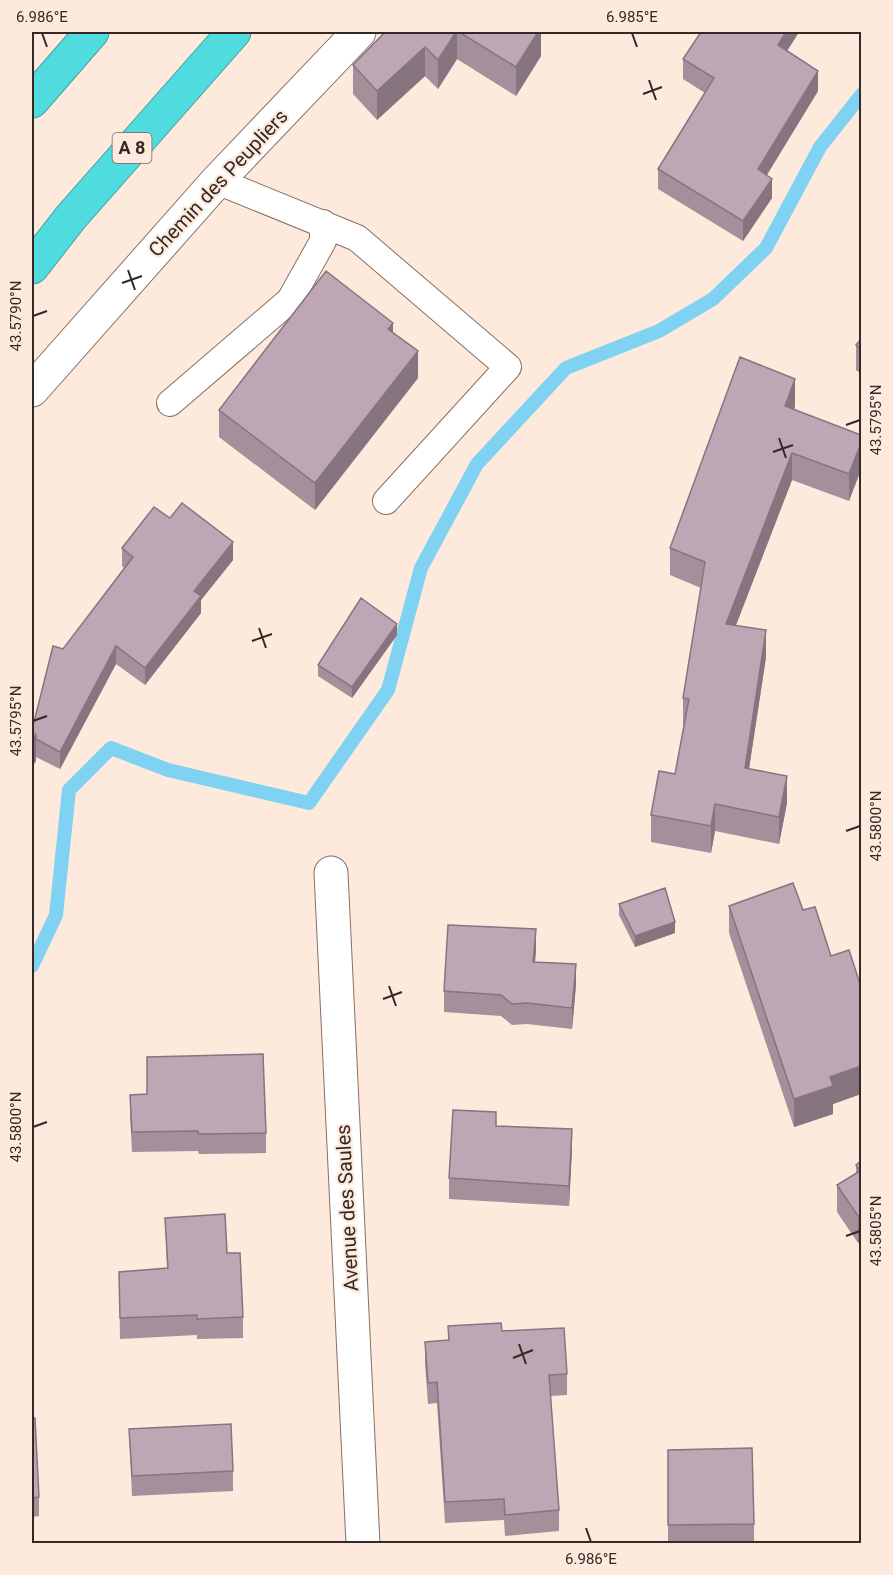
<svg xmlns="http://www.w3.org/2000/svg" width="893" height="1575" viewBox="0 0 893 1575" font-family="Roboto,sans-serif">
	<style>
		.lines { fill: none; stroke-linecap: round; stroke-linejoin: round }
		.stream { stroke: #7fd2f2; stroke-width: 14 }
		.service-casing { stroke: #877062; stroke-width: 28 }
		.minor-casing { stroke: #877062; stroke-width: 35 }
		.motorway-casing { stroke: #469e9e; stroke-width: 35 }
		.service { stroke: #fff; stroke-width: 26 }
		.minor { stroke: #fff; stroke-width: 33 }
		.motorway { stroke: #50dcdf; stroke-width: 33 }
		.wall { fill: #a48f9b }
		.shaded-wall { fill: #86747e }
		.building { fill: #bfa6b4; stroke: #86747e; stroke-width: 1.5 }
		.ticks { fill: none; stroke: #342a25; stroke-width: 2 }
		.labels { text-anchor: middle; stroke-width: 4.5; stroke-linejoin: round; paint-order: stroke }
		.shield { fill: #fee9dd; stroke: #71635c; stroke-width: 1.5 }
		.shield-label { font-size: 18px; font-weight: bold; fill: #342a25 }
		.street-label { font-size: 20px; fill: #342a25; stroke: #fee9dd }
		.neatline { fill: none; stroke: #342a25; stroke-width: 2 }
		.ticks-label { font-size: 15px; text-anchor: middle; fill: #342a25 }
	</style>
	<rect width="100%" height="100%" fill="#fee9dd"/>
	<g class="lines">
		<!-- stream -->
		<path class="stream" d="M32,966l24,-51 13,-125 42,-42 57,22 141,33 79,-113 33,-122 56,-104 89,-96 93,-37 54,-32 53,-51 54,-101 42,-53"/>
		<!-- service casing -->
		<g class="service-casing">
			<path id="service" d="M217,181l140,57 151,129 -122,134
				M170,403l120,-103 33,-59v-18"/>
		</g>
		<!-- minor casing -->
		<g class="minor-casing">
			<path id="minor" d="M32,390l185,-209 142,-149
				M331,873l32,671"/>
		</g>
		<!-- motorway casing -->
		<g class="motorway-casing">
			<path id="motorway" d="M32,101l60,-69
				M32,267l39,-50 163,-185"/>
		</g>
		<!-- service -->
		<use href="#service" class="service"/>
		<!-- minor -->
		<use href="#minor" class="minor"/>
		<!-- motorway -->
		<use href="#motorway" class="motorway"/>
	</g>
	<!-- wall -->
	<path class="wall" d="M385,32h156v24l-25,40 -59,-37 -19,30 -13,-13 -48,44 -24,-26v-29z
		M799,32l-12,19 31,40 -51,84 5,23 -29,43 -85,-52v-20l47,-76 -22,-14v-20z
		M393,333l25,45 -103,132 -96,-73v-27z
		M861,339v35l-5,-4v-25z
		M795,406l-1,4 67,25 -12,66 -57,-21 -56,145 30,32 -17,112 38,34 -8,41 -64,-13 -4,22 -60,-11v-27l24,-41 9,-49h-1v-27l18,-110 -31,-13v-27z
		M122,548l111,12 -32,40v13l-56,72 -29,-21 -56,105 -24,-12v4l-4,6v-37l31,-81 61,-81 -2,-2z
		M397,635l-45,63 -34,-22v-11z
		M619,904l56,29 -40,14 -16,-32z
		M729,906l74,4 28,46 30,31v107l-28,10v10l-39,13 -65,-194z
		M536,950l-1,12 41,23 -4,44 -45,-5 -15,1 -11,-9 -57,-4v-21z
		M130,1095l136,38v20l-67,1 -1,-3 -66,1 -2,-38z
		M496,1126l76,23 -3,57 -120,-7v-21z
		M861,1161v80l-3,2 -21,-31v-27l19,-11v-9z
		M165,1218l62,35 16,64v21l-46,1v-4l-77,4 -1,-67 48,-4z
		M448,1326l54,5 65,43v21l-17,1 9,114v21l-54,5 -1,-16 -59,3 -8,-120 -9,1 -3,-41v-21l23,-2z
		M32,1418l7,79v19l-7,1z
		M129,1429l104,42v20l-101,5z
		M668,1450l86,74v19l-86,1z"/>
	<!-- shaded-wall -->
	<path class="shaded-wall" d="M456,32h1v27l-19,30v-29z
		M538,32h3v24l-25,40v-29z
		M786,32h13l-21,33v-20z
		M425,47v29l-48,44v-29z
		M818,71v20l-60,98v-20z
		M772,179v19l-29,43v-20z
		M393,323v27l-5,-21z
		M418,351v27l-103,132v-27z
		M795,379v27l-10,27v-27z
		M861,443v27l-12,31v-27z
		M792,453v27l-66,171v-27z
		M233,542v18l-32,40v13l-56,72v-17l49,-77z
		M397,624v11l-45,63v-11z
		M766,630v27l-21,138v-27z
		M116,646v18l-56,105v-17z
		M36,735v26l-4,6v-26z
		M787,776v27l-8,41v-27z
		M715,804v27l-4,22v-27z
		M675,922v11l-40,14v-11z
		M536,929v21l-3,33v-21z
		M576,964v21l-4,44v-21z
		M861,1066v28l-28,10v10l-39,13v-28l36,-22z
		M572,1129v20l-3,57v-20z
		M861,1214v27l-3,2v-27z"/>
	<!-- building -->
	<path class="building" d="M385,32h71l-18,28 -13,-13 -48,44 -24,-26z
		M459,32h79l-22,35z
		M701,32h85l-8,13 40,26 -60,98 14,10 -29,42 -85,-52 56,-91 -31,-19z
		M326,271l67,52 -5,6 30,22 -103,132 -96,-73z
		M861,339v10l-5,-4z
		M740,357l55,22 -10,27 76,29v8l-12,31 -57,-21 -66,171 40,6 -21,138 42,8 -8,41 -64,-13 -4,22 -60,-11 8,-44 16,3 14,-75 -6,-1 22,-136 -35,-14z
		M182,503l51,39 -39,49 7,5 -56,72 -29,-22 -56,106 -24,-13v-4l-4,-3v-2l21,-84 10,3 70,-92 -11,-9 32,-41 16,11z
		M361,598l36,26 -45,63 -34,-22z
		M32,732l4,3 -4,6z
		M793,883l10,27 12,-3 16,49 18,-6 12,37v79l-31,11 3,9 -39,13 -65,-193z
		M665,888l10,34 -40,14 -16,-32z
		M448,925l88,4 -3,33 43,2 -4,44 -45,-5 -15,1 -11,-9 -57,-4z
		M263,1054l3,79 -67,1 -1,-3 -66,1 -2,-37 17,-1v-37z
		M453,1110l43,2v14l76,3 -3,57 -120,-8z
		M861,1161v53l-3,2 -21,-31 23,-14 -4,-6z
		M225,1214l2,39h13l3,64 -46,2v-4l-77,3 -1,-46 49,-4 -3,-50z
		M501,1323l1,8 62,-3 3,46 -18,1 10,135 -54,5 -1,-16 -59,3 -8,-120 -9,1 -3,-41 24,-2 -1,-14z
		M32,1418h3l4,79 -7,1z
		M231,1424l2,47 -101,5 -3,-47z
		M752,1448l2,76 -86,1v-75z"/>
	<!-- ticks -->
	<path class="ticks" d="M42,33l5,14M632,33l5,14M649,80l7,20M643,94l19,-7M128,270l7,20M122,283l20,-7M33,316l14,-5M846,425l14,-5M779,438l7,20M773,452l20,-7M259,628l7,20M252,641l20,-7M33,721l14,-5M846,831l14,-5M389,986l7,20M383,999l19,-7M33,1127l14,-5M846,1236l14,-5M519,1344l7,20M513,1358l20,-8M586,1528l5,14"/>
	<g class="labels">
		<!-- shield labels -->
		<rect class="shield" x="112.5" y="133" width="39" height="30" rx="4.5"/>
		<g class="shield-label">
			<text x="132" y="154">A 8</text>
		</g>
		<!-- street labels -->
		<g class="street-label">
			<text transform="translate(218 183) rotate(-47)" y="7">Chemin des Peupliers</text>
			<text transform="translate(347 1208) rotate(-93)" y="7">Avenue des Saules</text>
		</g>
	</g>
	<!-- border -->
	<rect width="893" height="1575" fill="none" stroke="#fee9dd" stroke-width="66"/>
	<rect x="33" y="33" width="827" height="1509" class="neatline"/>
	<g class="ticks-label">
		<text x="42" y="22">6.986°E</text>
		<text x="632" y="22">6.985°E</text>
		<text transform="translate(16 316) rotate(-90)" y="5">43.5790°N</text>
		<text transform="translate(876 420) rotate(-90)" y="5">43.5795°N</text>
		<text transform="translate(16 721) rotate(-90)" y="5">43.5795°N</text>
		<text transform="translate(876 826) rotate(-90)" y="5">43.5800°N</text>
		<text transform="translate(16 1127) rotate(-90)" y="5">43.5800°N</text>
		<text transform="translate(876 1231) rotate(-90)" y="5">43.5805°N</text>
		<text x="591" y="1564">6.986°E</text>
	</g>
</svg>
